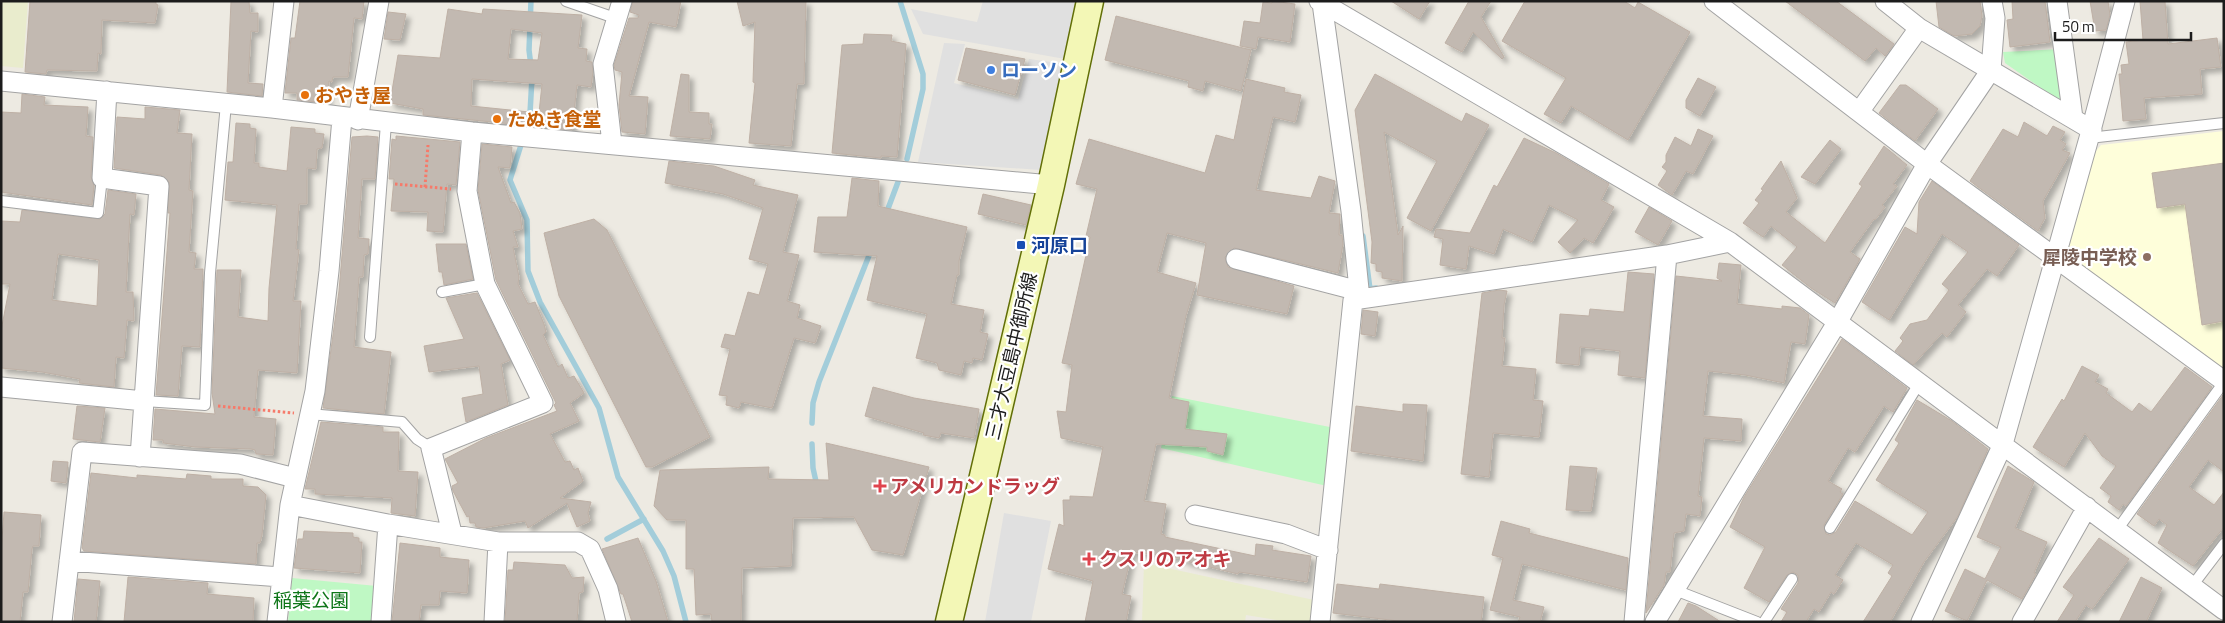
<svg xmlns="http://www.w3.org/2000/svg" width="2225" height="623" viewBox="0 0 2225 623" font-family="'Titillium Web','Noto Sans JP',sans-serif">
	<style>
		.education { fill: #fefeda }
		.farmland { fill: #e9eccd }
		.park { fill: #bff8c4 }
		.parking { fill: #e0e0e0 }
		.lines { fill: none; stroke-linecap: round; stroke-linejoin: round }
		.stream { stroke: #a3cdda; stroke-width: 5.5 }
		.building { fill: #c2b9b1; stroke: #beb0a5; fill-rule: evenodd; filter: url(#shadow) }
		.lane-casing { stroke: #a3a3a3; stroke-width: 12 }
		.street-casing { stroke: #a3a3a3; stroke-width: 21 }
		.secondary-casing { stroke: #626f07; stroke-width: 29 }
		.path { stroke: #f67a6a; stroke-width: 3; stroke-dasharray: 2.5 2.5; stroke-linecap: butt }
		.lane { stroke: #fff; stroke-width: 10 }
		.street { stroke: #fff; stroke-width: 19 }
		.secondary { stroke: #f3f7b6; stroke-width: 26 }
		.shop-dot { fill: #3f7fe0; stroke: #fff; stroke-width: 2 }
		.food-dot { fill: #e8710a; stroke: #fff; stroke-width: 2 }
		.transit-dot { fill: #1a4fb4; stroke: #fff; stroke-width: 2 }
		.education-dot { fill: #8d6e63; stroke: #fff; stroke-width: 2 }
		.health-dot { fill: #e0444e; stroke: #fff; stroke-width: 2 }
		.labels { text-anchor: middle; stroke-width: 4.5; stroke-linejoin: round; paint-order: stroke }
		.shop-label { font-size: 19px; font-weight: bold; fill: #366cbe; stroke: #fff; text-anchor: start }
		.food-label { font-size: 19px; font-weight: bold; fill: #c56008; stroke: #fff; text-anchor: start }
		.transit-label { font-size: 19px; font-weight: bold; fill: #164399; stroke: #fff; text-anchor: start }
		.education-label { font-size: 19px; font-weight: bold; fill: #785e54; stroke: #fff; text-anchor: end }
		.street-label { font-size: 19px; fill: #1c1c1c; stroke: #fff }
		.health-label { font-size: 19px; font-weight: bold; fill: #be3a42; stroke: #fff; text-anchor: start }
		.park-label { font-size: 19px; fill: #0e7618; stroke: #fff }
	</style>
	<defs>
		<filter id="shadow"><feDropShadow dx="4.5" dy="4.5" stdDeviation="2.5" flood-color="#0004"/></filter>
	</defs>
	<rect width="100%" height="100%" fill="#edeae2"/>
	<!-- education -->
	<path class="education" d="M2224,131v240l-151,-107 -5,-13 27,-99 6,-7z"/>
	<!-- farmland -->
	<path class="farmland" d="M1,1h27l-5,67 -22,-2z
		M1144,563l170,37v22h-25l-43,-7 -1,7h-103z"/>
	<!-- park -->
	<path class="park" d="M2061,49l5,48 -8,3 -53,-37 -2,-11z
		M1172,396l163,32 -8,58 -166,-38z
		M292,578l85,8 -3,36h-86z"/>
	<!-- parking -->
	<path class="parking" d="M983,1h97l-15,58 -142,-25 -12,-25 66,13z
		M944,43l21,1 -11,39 64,16 11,-40 37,5 -25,106 -123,-8z
		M1004,513l47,8 -20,101h-46z"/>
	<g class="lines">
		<!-- stream -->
		<path class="stream" d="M900,1l23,73v15l-16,70
			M531,66l-2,-16 2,-49
			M530,113l2,-35
			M521,145l-11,35 17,40 1,51 12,31 59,106 19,69 45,74 11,25 12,46
			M886,214l12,-32
			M1363,236l7,53 6,-1
			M812,423l1,-20 6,-21 53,-134
			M812,444l1,24 4,18
			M607,539l37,-20"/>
	</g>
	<!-- building -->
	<path class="building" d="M30,1h126v3l2,1 -3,18 -53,-3 -1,34 -3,-1 -1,18 -50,-1 -1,4 -21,-2z
		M231,1h18l1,12h8v19l-7,-1 -3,52 15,1 -1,12 -35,-4z
		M300,1h64l-2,18 -8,-1 -6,59h-15l-1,5 -3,-1 -2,22 -30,-3v-7h-12l6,-55h4z
		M633,1h48l-5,26 -27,-5 -20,74 19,1 -3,37 -23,-2 -3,-27 3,-33 -7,-2 -1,-5 15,-47h9l1,-3 -9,-3z
		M737,1h69l-2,83h-7l-6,62 -42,-3 6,-60 -2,-1 2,-60 -12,4z
		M1272,1l23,3 -5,38 -32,-5 -2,12 -16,-3 4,-25 16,2 3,-21 9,1z
		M1391,1h39l-11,18z
		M1469,1h22l-10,16 23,40 -2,2 -29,-27 -11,20 -17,-9z
		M1525,1h99l11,7 3,-6 52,30 -62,108 -57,-34 -10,17 -17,-9 22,-36 -64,-37z
		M1785,1h51l58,43 -9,12 -9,-8 -11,13z
		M1936,1h44l2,15 -2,10 -8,8 -18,2 -15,-9z
		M2012,1h33l5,41 -40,5 -3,-27 6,-1z
		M2090,1h18l2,14 -4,15 -11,1z
		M2140,1h25l3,43 49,-6 4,29 -21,2 2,25 -58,4 2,21 -23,2 -4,-47h3l-1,-9 8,-1 -3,-22 17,-2z
		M448,9l34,5 1,-5 99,6 -4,33 9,1 -1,12 6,1 1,10 -2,15 -14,-2 -5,45 -149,-15v-6l-33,-6 8,-48 42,3zM511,29l31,4 -4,27 -30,-1zM472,79l70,5 -3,29 -68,-7z
		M388,12l18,2 -6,26 -16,-1z
		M1116,16l135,34 -10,41 -36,-10 -2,10 -15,-4 1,-6 -84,-21z
		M864,34l28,1 -1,6 15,3 -9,113 -16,-1v2l-49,-5 10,-108 21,-1z
		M966,48l59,11 -10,36 -57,-15z
		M681,74l8,1v37l20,1v11h3l-2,15 -40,-3z
		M1375,74l87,48 4,-9 23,12 -58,106 -24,-13 30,-57 -53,-29 14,103 5,-9 -1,55 -20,-3v-6l-6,-1v-7l-5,-1 1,-21 -17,-132z
		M1698,78l18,9 -16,29 -14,-8v-8z
		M1246,79l39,9 -1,4 17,3 -6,27 -22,-5 -17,73 55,8 8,-22 16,5 -6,32 11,1 -1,21h3l1,9 -5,29 -104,-25 -9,9 3,10 66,19 -7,28 -90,-19 9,-52 -39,-10 -10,39 39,11 -10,33 -17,82 20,4 -4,27 42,5 -4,21 -16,-4v-4l-51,-3 -12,57 22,3 -5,30 4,1v2l90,19 1,-12 17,2 -1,4 39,6 -4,26 -68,-10 -1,2 -53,-13v-2l-53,-7 -10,42 9,2 -5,26h-41l8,-41 -45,-12 11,-45 5,2 -1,-26h7v-4l23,1 10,-50 -42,-9 -4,-27 9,1 6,-47 -10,-2 28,-126 -4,-1 11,-47 -21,-5 13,-45 116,34 11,-38 18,5z
		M1900,85h6l32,24 -23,32 -36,-28z
		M22,94l23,3 -1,8 44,2 -2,29 7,1 -2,40 3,9 -2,19 -91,-13v-80l20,1z
		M145,107l35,3 -3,23 15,1 -3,56 4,1 -4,61 7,1 -2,16h9l-3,78 -18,-1 -4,50 -22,-1 14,-182h-2l1,-31 -8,-7 -47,-7 3,-51 28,2z
		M2024,122l23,14 6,-10 12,6 -5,8 6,4 -4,6 8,3 -27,48 2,17 -7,13 -68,-50 33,-52 15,8z
		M236,123l14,1v4l6,1 -2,34h5v4l28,4 4,-44 24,2v4l9,1 -2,14 -5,1 -1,20 -9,-1v36h-8l-3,45 3,1 -6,51h8l-4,72 -39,-3 -4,47 22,2 -3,36 -17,-1 -1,-4 -4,-1 -56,-2 -32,-4v-3h-10l2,-31 60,5 -3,-21 5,-123h24l-3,47 30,4 1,-33 8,-83 -52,-5 3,-38h5z
		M1698,129l15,7 -20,38 -7,-3 -14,24 -14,-10 9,-14 -5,-4 4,-5v-7l9,-18 16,9z
		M367,136l11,1 -3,42h-13l-4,59 11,1 -1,15 -4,1 -1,22h-4l-5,70 37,5 -7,62 -61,-6 16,-117 13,-154z
		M396,136l64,6 -4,43 -9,-1 -4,48 -16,-1 1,-19 -37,-1 3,-32h-5l3,-40 4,1z
		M1524,138l32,15 53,31 -8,16 13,7 -21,36 -9,-5 -14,15 -12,-11 20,-22 -29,-15 -17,37 -29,-13 -9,25 -25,-8 -3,23 -26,-4 3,-26 -9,-2 2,-8 34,4 24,-48 3,2z
		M1830,140l11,9 -26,35 -14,-7z
		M482,144l30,3 -2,21 -12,-1 13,36 3,-1 6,11 2,16 -9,2 5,16h-5l6,30 -1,7 10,20 7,-2 9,22 2,8 -3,3 15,32 4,-3 6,14 6,-2 10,17 -14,10 9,18 -29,13 15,28 5,-1 4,9 4,-2 5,13 -23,17 31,4 -3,11 2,8 -13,6 -10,-24 -39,25 -3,-7 -42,7 -7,-1 -1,-4h-5l-1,-7 -2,1 -14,-26 -1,-5 6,-3 -13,-24 41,-21 71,-27 -3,-6 2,-2 -60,-123 -18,-90z
		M1884,146l23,19 -14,19 4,2 -15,19 3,2 -10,13 -1,-1 -24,33 10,7 -25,44 -24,-15 -29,-23 15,-18 -26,-21 -8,11 -20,-14 16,-20 -4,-3 8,-10 -2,-1 20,-28 16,37 -11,14 39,31 37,-57 -3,-2z
		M669,161l45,5 41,14 -2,5 45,10 -15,57 16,3 -12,46 13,4 -3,13 24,8 -6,17 -21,-5 -22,70 -31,-6 -2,6 -13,-3 1,-9 -8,-1 11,-46 -9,-2 4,-13 10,2 13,-44 11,3 9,-31 -19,-5 14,-51 -40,-14 -58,-11z
		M2224,163v158l-22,4 -17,-121 -28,4 -5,-35z
		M852,178l27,3 -1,25 89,21 -8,34v14h-2l-6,29 33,6 -4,22 8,2 -6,26 -9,-2 -1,5 -8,-2 -3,14 -22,-5 -2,-7 -21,-5 11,-44 -60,-14 10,-44 -63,-4 4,-35h29z
		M1932,181l87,64 -22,31 -10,-7 -29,36 8,7 -19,25 -5,-4 -29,32 -18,-14 8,-10 -3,-3 10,-14 17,-4 22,-30 -7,-6 26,-32 -26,-18 -53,86 -27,-18 43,-75 12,7 2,-32z
		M108,190l28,4 -2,21 -4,-1 -4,78h7l1,29 -7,-1 -3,38 -8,-1 -2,30 -35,-4 1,-4 -38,-7 -41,-4v-37l9,-47h-9v-63l19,1 2,-12 78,9 5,-5zM58,254l41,6 -2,46 -45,-6z
		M983,194l48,11 -5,20 -48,-11z
		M1649,207l23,14 -14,24 -23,-13z
		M594,219l13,11 103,207 -58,30h-6l-87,-171 -15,-63z
		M436,244h30l7,35 -29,6 -2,-13h-3z
		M1719,263l22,2 -4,39 45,5v-3l18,2 9,7 -4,29 -14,-2 -7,41 -39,-8 -37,-4 -5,45 39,3 -1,22 -37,-3 -6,58 4,1 -2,19 -14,-2 -2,17 -10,2 -4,39h-4l-2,13 -18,28 30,-337 46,5 -5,-3z
		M1628,272l26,2 -9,104 -27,-3 2,-24 -40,-4 -1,18 -23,-2 4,-49 29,2 1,-7 34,3z
		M1499,290l8,1 -3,14 -2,33h3l-3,28 34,3 -3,31 10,1 -4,36 -46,-4 -4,44 -28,-3 21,-181z
		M477,293l33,67 -9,4 7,41 -42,17 -4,-24 21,-4 -4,-28 -50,6 -5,-26 40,-7 -18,-41z
		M1363,310l15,2 -3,24 -14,-2z
		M1842,339l65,49 -14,24 -9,-6 -29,46 -7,-4 -20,33 14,8 -2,3 3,2 -19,31 2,9 4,1 6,-3 19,-31 57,34 16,-23 -52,-32 23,-37 -4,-3 22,-40 35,21 36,28 -30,67 -34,46 -34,60h-27l29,-46 -4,-3 5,-8 -37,-22 -21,32 8,5 -9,14 -3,-2 -12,20 -5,-3 -8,13h-25l6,-10 -6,-3 17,-26v-8l-5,-3 -6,3 -18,27 -25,-14 21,-41 -35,-20 14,-30z
		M2082,366l17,9 -4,7 13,7 -2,4 26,19 7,-9 12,9 34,-45 27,20 -86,119 -3,-2 -4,6 -11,-8 3,-6 -11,-8 16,-22 -14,-10 -17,-23 -21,34 -31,-20 29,-48 2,2z
		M873,387l41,11 65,11 -5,29 -33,-5 -2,5 -16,-3 1,-2 -59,-17z
		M2223,395l1,77 -16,-12 -19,27 25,18 10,-13v35l-31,39 -35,-23 9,-18 -8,-6 -5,7 -17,-12z
		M1403,404l24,1 -4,56 -72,-10 5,-45 47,6z
		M77,406l28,2 -5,34 -27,-3z
		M321,422l62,5v5h16l-1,39 20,1 -3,44 -24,-3 1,-15 -77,-4v-5h-10z
		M826,443l103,24 -26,88 -31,-5 -18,-33 -61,1 -2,48 -49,2 -1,54h-29l-1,-8 -15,1 -2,-46h-8v-49h-19l-13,-14 6,-36 109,-3 -1,12 61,1z
		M53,461l15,1 -2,21 -15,-2z
		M1570,466l27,2 -6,43 -25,-1z
		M2008,466l26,16 -19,46 32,14 -13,31 2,1 -14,25 -35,-19 -20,41 -22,-10 20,-42 20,10 16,-32 -24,-10z
		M91,473l46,5v-3l49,4 1,-5 24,2v3h32v7l15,1 8,8 -4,40 -2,8h-3l-1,21 -172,-13 -2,-3z
		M4,512l37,3 -2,31h-6l-1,3 -4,43h-5l-3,30h-19v-68z
		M1501,521l29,8 -1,4 99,25 -2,32 -104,-26 -9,36 31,7 -4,15h-22l2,-5 -30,-7 13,-52 -11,-3z
		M304,531l49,2v4l6,1v4h3l-2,31 -66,-5 4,-29h5z
		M638,538l18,43 12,41h-36l-9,-28h-2l-19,-45z
		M2099,538l30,21 -37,50 -6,-4 -11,17h-18l17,-27 -11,-8z
		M400,543l40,5v9l29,3 -2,33 -27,-2 -1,14h-18l-2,17h-27z
		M514,562l51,3 7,13 12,-1 -1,15 -4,1 -2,29h-72l3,-52h5z
		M128,577l80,6 -1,11 47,4 -1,24h-129z
		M2141,577l21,11 -16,34h-27z
		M78,579l22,2 -4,41h-22z
		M1337,584l42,5 1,-5 104,13 -3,25h-75l-73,-9z
		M1688,603l8,3 25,16h-43z"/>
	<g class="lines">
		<!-- lane casing -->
		<g class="lane-casing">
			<path id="lane" d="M566,1l49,17
				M2089,138l135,-15
				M1,201l97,12 4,-35
				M442,292l43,-8
				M370,337l16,-214
				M144,401l61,4 5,-132 16,-169
				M309,414l93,8 15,17 14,9
				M1830,528l90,-146
				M2117,530l107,-148
				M2192,586l32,-42
				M1675,590l82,32
				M1764,622l28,-43"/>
		</g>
		<!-- street casing -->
		<g class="street-casing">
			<path id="street" d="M1319,1l411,241 494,368
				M1714,1l213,163 297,217
				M1885,1l34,27 173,102
				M2057,1l16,117
				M1322,3l29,208 9,88
				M1,81l271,27 200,24 579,53
				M107,91l-5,87 57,8 -15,215
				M272,108l12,-107
				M1859,112l60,-84
				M358,120l21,-119
				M612,144l-9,-80 19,-63
				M1236,259l123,32
				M1,387l143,14 -4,56
				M290,505l98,19 110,18h80l12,7 18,40 8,33
				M1195,515l91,19 42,16
				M452,533l-21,-85 112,-45 -58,-119 -18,-93 5,-59
				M69,561l212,16
				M62,622l20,-170 158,12 55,14
				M277,622l13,-117 25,-114 14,-120 13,-153
				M381,622l7,-98
				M494,622l4,-80
				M1320,622l33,-322 314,-45 63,-13
				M1634,622l33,-367
				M1655,622l183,-301 89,-157 64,-94 4,-52 -3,-17
				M1921,622l82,-178 86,-306 36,-137
				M2022,622l65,-115"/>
		</g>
		<!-- secondary casing -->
		<g class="secondary-casing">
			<path id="secondary" d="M949,622l102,-437 39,-184"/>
		</g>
		<!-- path -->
		<path class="path" d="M395,184l56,5
			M425,187l3,-42
			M218,406l76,7"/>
		<!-- lane -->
		<use href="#lane" class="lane"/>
		<!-- street -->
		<use href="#street" class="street"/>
		<!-- secondary -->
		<use href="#secondary" class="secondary"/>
	</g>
	<!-- markers -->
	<circle class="shop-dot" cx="991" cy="70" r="5"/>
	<g class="food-dot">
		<circle cx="305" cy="95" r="5"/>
		<circle cx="497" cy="119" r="5"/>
	</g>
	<rect class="transit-dot" x="1016" y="240" width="10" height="10" rx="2.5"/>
	<circle class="education-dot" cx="2147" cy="257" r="5"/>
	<g class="health-dot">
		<path d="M877.5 478.5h5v5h5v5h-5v5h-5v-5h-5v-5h5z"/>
		<path d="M1086.5 551.5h5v5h5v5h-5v5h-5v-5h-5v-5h5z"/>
	</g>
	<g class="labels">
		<!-- shop labels -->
		<g class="shop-label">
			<text x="1001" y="77">ローソン</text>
		</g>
		<!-- food labels -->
		<g class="food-label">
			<text x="315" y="102">おやき屋</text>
			<text x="507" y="126">たぬき食堂</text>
		</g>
		<!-- transit labels -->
		<g class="transit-label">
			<text x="1031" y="252">河原口</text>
		</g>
		<!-- education labels -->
		<g class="education-label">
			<text x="2137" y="264">犀陵中学校</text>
		</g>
		<!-- street labels -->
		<g class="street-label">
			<text transform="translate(1011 356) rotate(-77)" y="7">三才大豆島中御所線</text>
		</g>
		<!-- health labels -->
		<g class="health-label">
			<text x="890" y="493">アメリカンドラッグ</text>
			<text x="1099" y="566">クスリのアオキ</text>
		</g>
		<!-- park labels -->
		<g class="park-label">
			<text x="311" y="607">稲葉公園</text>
		</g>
	</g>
	<!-- border -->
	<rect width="2225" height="623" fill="none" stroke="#1c1c1c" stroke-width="5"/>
	<!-- scale -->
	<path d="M2055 32v8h136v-8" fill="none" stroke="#1c1c1c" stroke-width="2.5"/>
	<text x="2062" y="32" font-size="15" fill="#1c1c1c" stroke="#ffffff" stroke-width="4" paint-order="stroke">50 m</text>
</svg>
